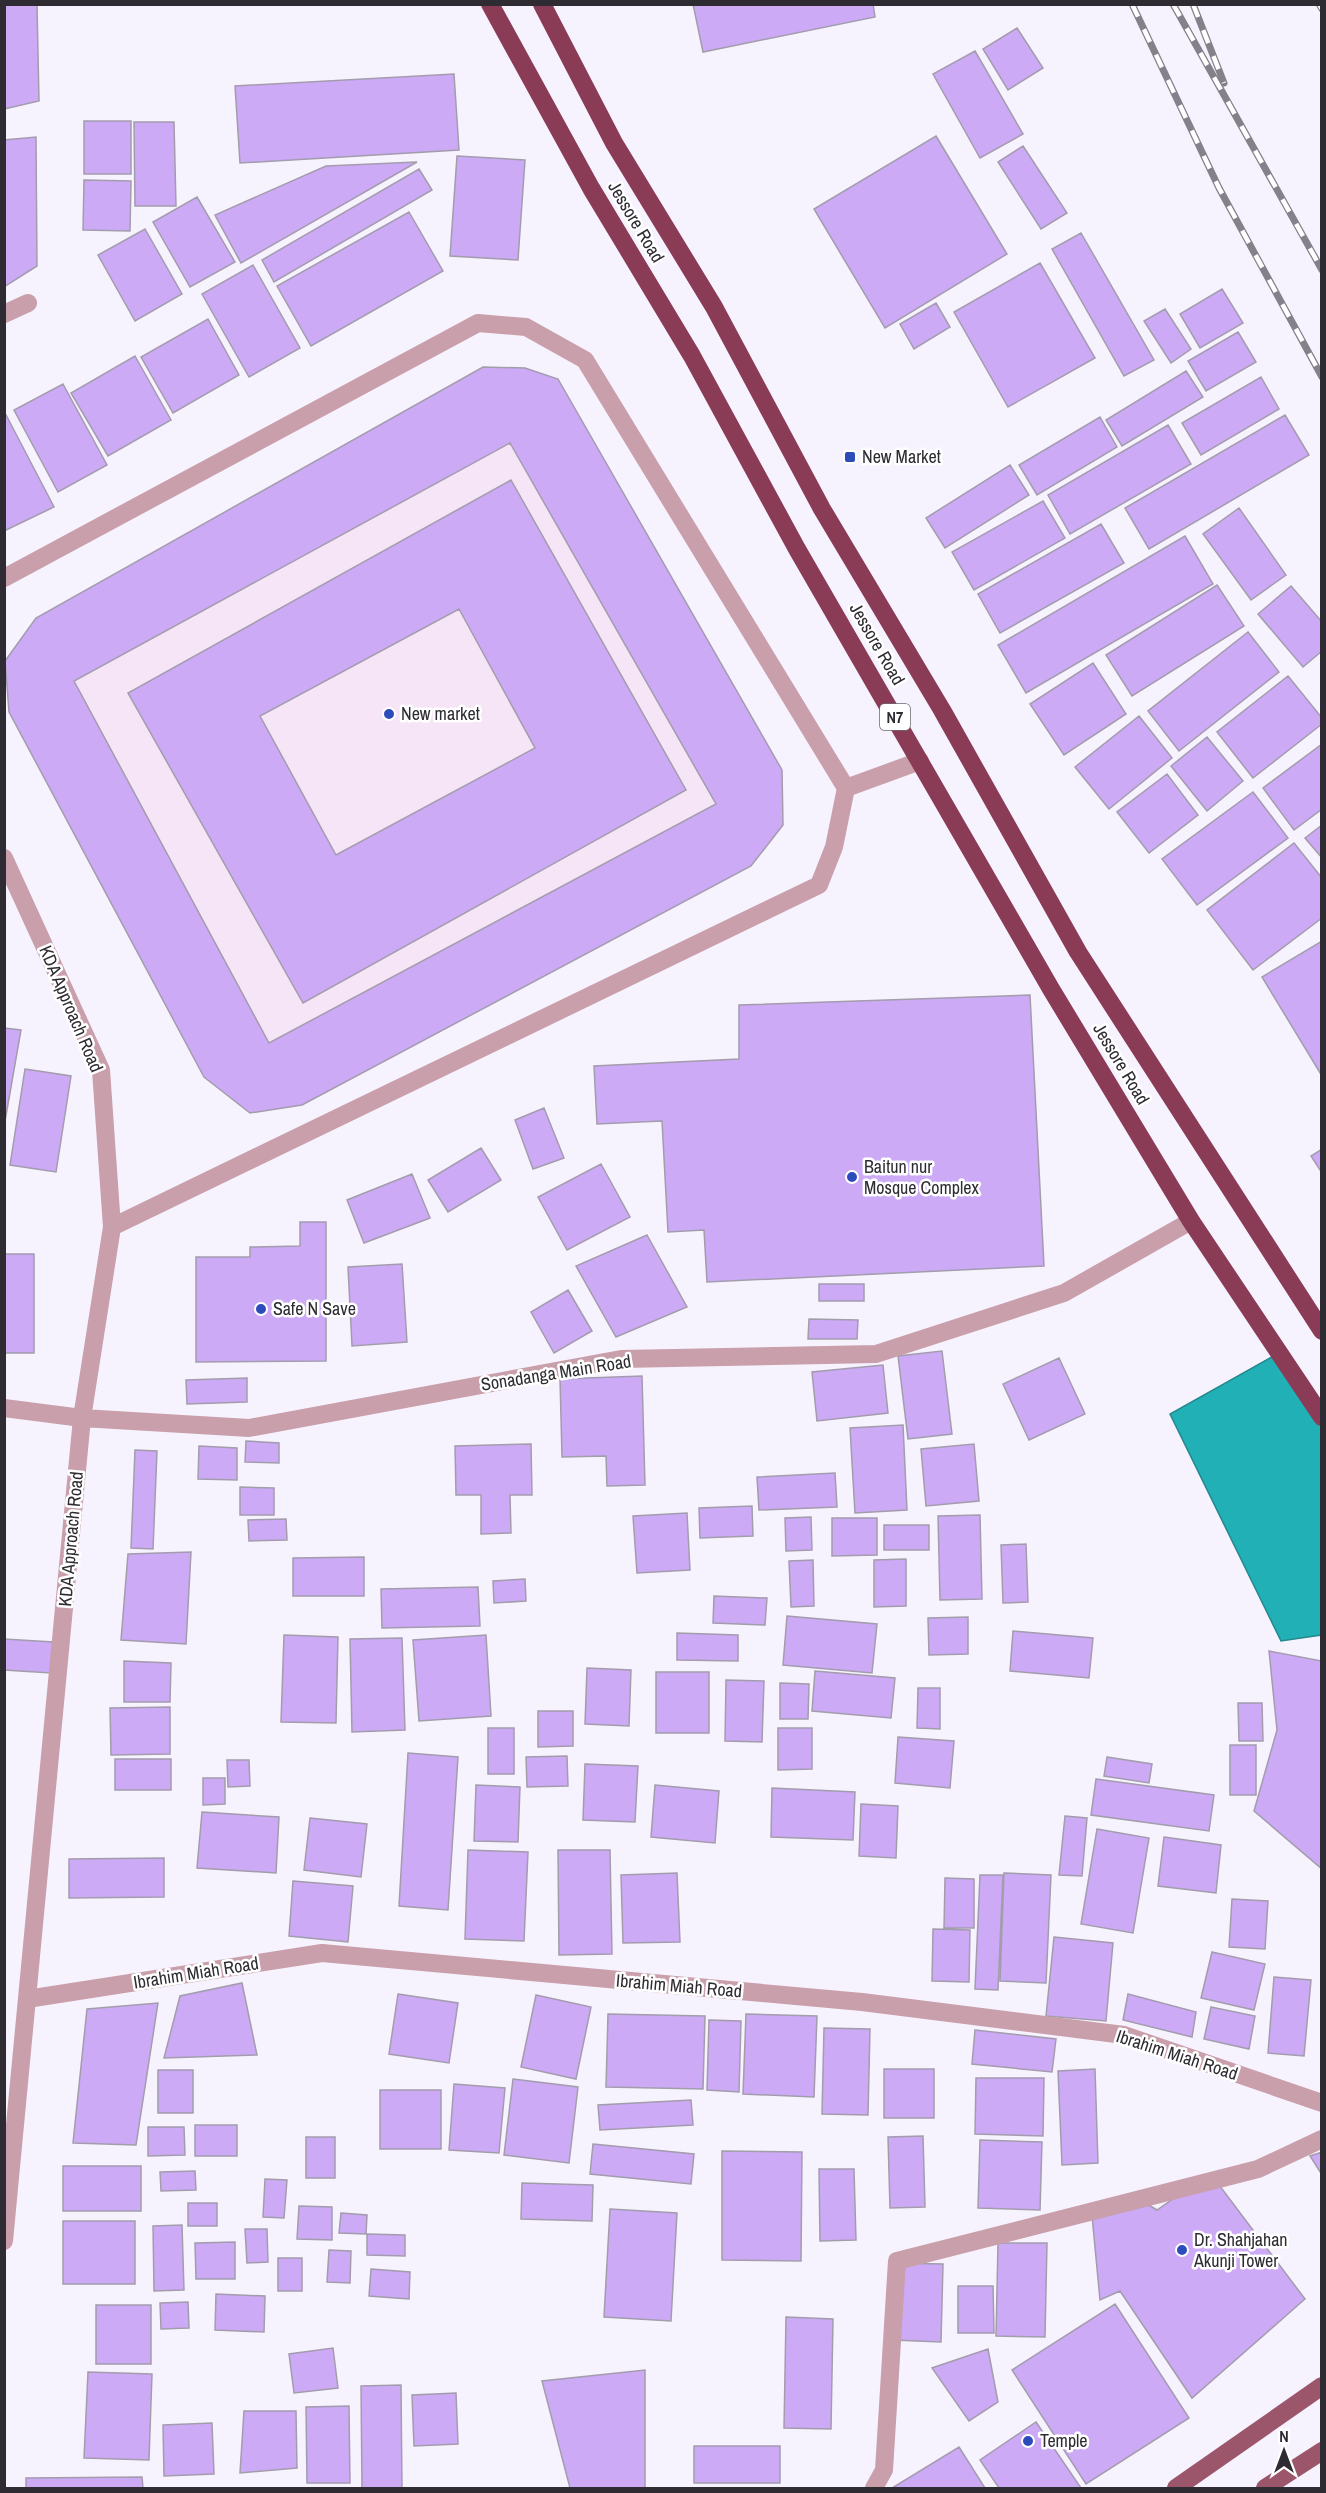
<svg xmlns="http://www.w3.org/2000/svg" width="1326" height="2493" viewBox="0 0 1326 2493" font-family="'Archivo Narrow',sans-serif">
	<style>
		.commercial { fill: #f6e5f7 }
		.water { fill: #20b0b5; stroke: #24888e; stroke-width: 1.5 }
		.building { fill: #ccaaf6; stroke: #a39cad; stroke-width: 1.5; fill-rule: evenodd }
		.lines { fill: none; stroke-linecap: round; stroke-linejoin: round }
		.minor { stroke: #c89faa; stroke-width: 18 }
		.major { stroke: #9c566c; stroke-width: 18 }
		.highway { stroke: #8a3b56; stroke-width: 18 }
		.rail-casing { stroke: #85818a; stroke-width: 7 }
		.rail { stroke: #fff; stroke-width: 4.5; stroke-dasharray: 14; stroke-linecap: butt }
		.poi-dot { fill: #2d4cbc; stroke: #fff; stroke-width: 2 }
		.labels { text-anchor: middle; stroke-width: 5; stroke-linejoin: round; paint-order: stroke }
		.shield { fill: #fff; stroke: #6d6b70; stroke-width: 1.5 }
		.shield-label { font-size: 16px; font-weight: bold; fill: #2e2b32 }
		.street-label { font-size: 18px; fill: #2e2b32; stroke: #fff }
		.poi-label { font-size: 18px; fill: #2e2b32; stroke: #fff; text-anchor: start }
	</style>
	<rect width="100%" height="100%" fill="#f7f3fe"/>
	<!-- commercial -->
	<path class="commercial" d="M525,368l33,11 224,391 1,55 -32,41 -449,239 -52,8 -46,-36 -195,-365 -4,-51z"/>
	<!-- water -->
	<path class="water" d="M1277,1354l44,65v216l-40,6 -111,-227z"/>
	<!-- building -->
	<path class="building" d="M4,4h33l2,97 -35,8z
		M693,4h180l2,13 -172,35z
		M1017,28l26,40 -35,22 -25,-41z
		M975,51l48,83 -43,24 -47,-84z
		M454,74l5,76 -219,13 -5,-77z
		M84,121h47v53h-47z
		M134,122h40l2,84h-41z
		M936,136l71,118 -122,74 -71,-119z
		M36,137l1,129 -33,21v-147z
		M1023,146l44,67 -26,16 -43,-67z
		M457,156l68,4 -7,100 -68,-4z
		M417,162l-176,101 -26,-48 111,-49z
		M419,169l13,21 -158,92 -12,-22z
		M84,180l47,1 -1,50 -47,-1z
		M197,197l38,65 -45,25 -37,-65z
		M409,212l34,59 -132,75 -34,-60z
		M145,229l37,65 -47,27 -37,-66z
		M1081,233l73,127 -30,16 -72,-127z
		M1040,263l55,95 -87,49 -54,-95z
		M253,265l47,83 -51,29 -47,-83z
		M1222,289l21,34 -43,25 -20,-34z
		M936,303l14,24 -36,22 -14,-25z
		M1165,309l26,40 -20,14 -27,-42z
		M208,319l31,56 -66,38 -32,-56z
		M1238,332l18,30 -50,29 -18,-30z
		M135,356l36,64 -63,36 -37,-63z
		M483,367l42,1 33,11 224,391 1,55 -32,41 -449,239 -52,8 -46,-36 -195,-365 -4,-51 31,-43zM510,443l206,361 -447,239 -195,-362z
		M1186,371l17,26 -81,49 -16,-26z
		M1261,377l18,32 -78,46 -19,-32z
		M63,384l44,81 -49,27 -44,-82z
		M4,411l50,96 -50,24z
		M1285,415l24,40 -160,94 -24,-41z
		M1100,417l17,30 -80,48 -18,-30z
		M1168,425l23,39 -121,70 -22,-39z
		M1010,465l19,30 -84,53 -19,-30z
		M511,480l175,310 -383,213 -175,-310zM459,609l76,139 -199,107 -76,-139z
		M1043,501l22,37 -91,52 -22,-38z
		M1239,508l47,67 -35,25 -48,-66z
		M1101,524l23,39 -124,70 -22,-39z
		M1185,536l28,48 -187,109 -28,-48z
		M1217,585l27,41 -112,70 -26,-41z
		M1291,586l31,36v29l-19,16 -45,-53z
		M1248,632l31,40 -100,79 -31,-40z
		M1093,663l33,51 -62,41 -34,-51z
		M1288,676l34,42v6l-69,54 -36,-46z
		M1139,716l33,42 -63,51 -34,-42z
		M1207,737l36,44 -36,30 -36,-45z
		M1322,744v65l-28,21 -31,-42z
		M1167,774l31,41 -49,38 -32,-41z
		M1253,792l35,46 -91,67 -35,-46z
		M1322,825v33l-17,-20z
		M1294,843l28,35v40l-69,52 -46,-60z
		M1322,941v135l-60,-99z
		M1030,995l14,271 -337,16 -3,-52 -36,2 -6,-111 -65,3 -3,-58 145,-7v-54z
		M4,1028l17,2 -17,97z
		M25,1069l46,7 -15,96 -46,-7z
		M544,1108l20,50 -31,11 -18,-49z
		M481,1148l20,32 -53,32 -20,-32z
		M1322,1149v24l-11,-17z
		M601,1164l29,53 -63,33 -29,-53z
		M412,1174l18,44 -66,25 -17,-43z
		M300,1222h26v139l-130,1v-105h54v-10l50,-1z
		M647,1235l40,72 -71,30 -40,-71z
		M4,1254h30v99h-30z
		M402,1264l5,78 -55,4 -4,-79z
		M819,1284h45v17h-45z
		M568,1290l24,41 -38,22 -23,-41z
		M809,1319l49,1 -1,19h-49z
		M942,1351l10,83 -44,5 -10,-83z
		M1059,1358l26,56 -56,26 -26,-56z
		M883,1365l5,48 -71,8 -5,-49z
		M642,1376l3,109 -38,1 -1,-30 -44,1 -2,-78z
		M247,1378v24l-60,2 -1,-24z
		M903,1425l4,85 -52,3 -5,-85z
		M246,1441l33,2v20l-34,-1z
		M531,1444l1,51h-22l1,38 -30,1v-39h-25l-1,-49z
		M974,1444l5,57 -53,5 -5,-57z
		M199,1446l38,2v32l-39,-1z
		M135,1450l22,1 -4,98 -22,-1z
		M835,1473l2,34 -78,3 -2,-33z
		M240,1487l34,1v27h-34z
		M752,1506l1,30 -53,2 -1,-30z
		M687,1513l3,57 -53,3 -4,-57z
		M980,1515l2,84 -42,1 -2,-84z
		M811,1517l1,33 -26,1 -1,-33z
		M832,1518h45v37l-45,1z
		M286,1519l1,21 -38,1 -1,-21z
		M884,1525h45v25h-45z
		M1026,1544l2,58 -25,1 -2,-58z
		M191,1552l-5,92 -65,-4 7,-86z
		M364,1557v39h-71v-38z
		M906,1559v47l-32,1v-47z
		M813,1560l1,46 -23,1 -2,-46z
		M525,1579l1,22 -32,2 -1,-22z
		M478,1587l2,39 -98,2 -1,-39z
		M714,1596l53,2 -2,27 -52,-2z
		M787,1616l90,8 -5,49 -89,-8z
		M968,1617v37l-39,1 -1,-37z
		M1013,1631l80,7 -4,40 -79,-7z
		M677,1633l61,2v26l-61,-1z
		M284,1635l54,2 -2,86 -55,-1z
		M486,1635l5,81 -72,5 -6,-81z
		M402,1638l3,92 -53,2 -2,-93z
		M4,1639l49,3 -2,31 -47,-3z
		M1269,1651l53,10v208l-68,-58 23,-81z
		M124,1661l47,2 -1,39h-46z
		M587,1668l44,2 -2,56 -44,-2z
		M815,1671l80,7 -4,40 -79,-7z
		M656,1672h53v61h-53z
		M726,1680l38,1 -2,61 -37,-1z
		M780,1683l29,1 -1,35h-28z
		M918,1688h22v41l-23,-1z
		M1238,1703h24l1,38h-24z
		M170,1707v47l-59,1 -1,-47z
		M538,1711h35v35l-35,1z
		M488,1728h26v46h-26z
		M778,1728h34v41l-34,1z
		M898,1737l56,4 -4,47 -55,-5z
		M1230,1745h26v50h-26z
		M408,1753l50,4 -10,153 -49,-4z
		M567,1756l1,30 -41,1 -1,-30z
		M1107,1757l45,7 -3,19 -45,-7z
		M115,1759h56v31h-56z
		M227,1760h22l1,26 -22,1z
		M585,1764l53,2 -3,56 -52,-2z
		M203,1778h22v26l-22,1z
		M1096,1779l118,16 -5,36 -118,-16z
		M476,1785l44,2 -2,55 -44,-1z
		M655,1785l64,6 -4,52 -64,-6z
		M772,1788l83,4 -2,48 -82,-3z
		M861,1804l37,2 -2,52 -37,-2z
		M202,1812l77,5 -3,56 -79,-5z
		M1065,1816l22,2 -5,58 -23,-1z
		M310,1818l57,6 -6,53 -57,-7z
		M1097,1829l52,9 -16,95 -52,-9z
		M1164,1837l57,8 -5,48 -58,-7z
		M468,1850l60,2 -4,89 -59,-2z
		M558,1850h52l2,104 -53,1z
		M164,1858v39l-95,1v-39z
		M677,1873l3,69 -57,1 -2,-68z
		M1004,1873l47,2 -5,108 -46,-2z
		M980,1875h23l-5,115 -23,-1z
		M945,1878l29,1v49h-30z
		M293,1881l60,5 -5,56 -59,-6z
		M1232,1899l36,2 -3,48 -36,-2z
		M933,1929l37,1 -1,52 -37,-1z
		M1054,1937l59,6 -7,78 -60,-5z
		M1212,1952l53,12 -11,46 -53,-12z
		M1274,1977l37,3 -7,76 -36,-3z
		M242,1983l15,72 -93,3 16,-62z
		M398,1994l60,9 -9,60 -60,-9z
		M1128,1994l68,18 -4,25 -69,-17z
		M536,1995l55,12 -15,72 -55,-12z
		M158,2003l-22,142 -63,-2 14,-134z
		M1211,2007l44,9 -6,33 -45,-10z
		M608,2014l97,2 -2,73 -97,-2z
		M746,2014l71,2 -3,81 -71,-3z
		M709,2020l32,1 -2,71 -32,-2z
		M824,2028l46,1 -2,86 -46,-1z
		M975,2030l81,9 -4,33 -80,-8z
		M884,2069h50v49h-50z
		M1095,2069l3,94 -36,2 -4,-94z
		M158,2070h35v43h-35z
		M976,2078h68l-1,58 -68,-2z
		M513,2079l65,8 -9,76 -65,-8z
		M454,2084l51,4 -6,65 -50,-3z
		M380,2090h61v59h-61z
		M691,2100l2,25 -93,5 -2,-25z
		M195,2125h42v31h-42z
		M148,2127h36l1,28 -37,1z
		M923,2136l2,71 -35,1 -2,-71z
		M306,2137h29v41h-29z
		M980,2140l62,2 -2,68 -62,-2z
		M593,2144l101,10 -3,30 -101,-10z
		M722,2151l80,1 -1,109 -79,-1z
		M1322,2152v23l-12,-19z
		M63,2166h78v45h-78z
		M819,2169h35l2,71 -36,1z
		M195,2171l1,19 -35,1 -1,-19z
		M1210,2173l95,126 -113,99 -72,-107 -20,9 -9,-95 43,-9 23,14z
		M265,2179l22,1 -3,38 -21,-1z
		M522,2183l71,2 -1,36 -71,-2z
		M188,2203h29v23h-29z
		M299,2206l33,1v33l-35,-1z
		M610,2209l67,4 -6,108 -67,-4z
		M341,2213l26,2 -1,19 -27,-1z
		M63,2221h72v63h-72z
		M182,2225l2,65 -30,1 -1,-65z
		M245,2229h22l1,33 -21,1z
		M367,2234l38,1v21l-38,-1z
		M235,2242v37h-39l-1,-36z
		M998,2243h49l-2,94 -49,-1z
		M329,2250l22,1 -1,32 -23,-1z
		M278,2258h24v33h-24z
		M895,2263l48,1 -2,78 -48,-2z
		M371,2269l39,3 -1,27 -40,-3z
		M958,2286h35l1,47h-36z
		M216,2294l49,2 -1,36 -49,-2z
		M188,2302l1,26 -28,1 -1,-26z
		M1115,2304l74,114 -103,66 -74,-114z
		M96,2305h55v59h-55z
		M786,2317l47,2 -2,110 -47,-1z
		M333,2348l5,40 -44,5 -5,-39z
		M988,2349l10,53 -29,19 -37,-53z
		M645,2370v118h-75l-28,-107z
		M88,2372l64,2 -3,86 -65,-2z
		M401,2385l1,103h-40l-1,-102z
		M456,2393l2,51 -44,2 -2,-51z
		M349,2406l1,77h-43l-1,-76z
		M244,2411h52l1,57 -57,5z
		M1036,2422l45,66h-82l-19,-28z
		M212,2423l2,51 -50,2 -1,-51z
		M694,2446h86v37h-86z
		M959,2447l26,41h-93z
		M142,2477l1,11h-117v-10z"/>
	<g class="lines">
		<!-- minor -->
		<path class="minor" d="M4,314l24,-11
			M4,578l474,-255 48,4 59,33 261,428 -12,59 -15,38 -707,342
			M846,788l74,-27
			M4,858l97,212 11,157 -30,191 -78,823
			M4,1408l78,10 167,10 372,-69 255,-5 188,-61 127,-72
			M27,1999l295,-46 540,49 262,33 198,68
			M874,2488l10,-18 13,-209 361,-92 64,-30"/>
		<!-- major -->
		<path class="major" d="M1176,2488l146,-102
			M1265,2488l57,-37"/>
		<!-- highway -->
		<path class="highway" d="M490,4l101,184 101,168 105,193 254,440 140,232 131,196
			M542,4l72,139 100,164 108,202 120,201 136,242 244,379"/>
		<!-- rail casing -->
		<g class="rail-casing">
			<path id="rail" d="M1132,4l87,184 103,189
				M1173,4l149,266
				M1193,4l31,79
				M1319,4l3,5"/>
		</g>
		<!-- rail -->
		<use href="#rail" class="rail"/>
	</g>
	<!-- markers -->
	<g class="poi-dot">
		<rect x="844" y="451" width="12" height="12" rx="3"/>
		<circle cx="389" cy="714" r="6"/>
		<circle cx="852" cy="1177" r="6"/>
		<circle cx="261" cy="1309" r="6"/>
		<circle cx="1182" cy="2250" r="6"/>
		<circle cx="1028" cy="2441" r="6"/>
	</g>
	<g class="labels">
		<!-- shield labels -->
		<rect class="shield" x="880" y="704" width="30" height="26" rx="4.5"/>
		<g class="shield-label">
			<text x="895" y="723">N7</text>
		</g>
		<!-- street labels -->
		<g class="street-label">
			<text transform="translate(636 222) rotate(59)" y="6">Jessore Road</text>
			<text transform="translate(877 644) rotate(60)" y="6">Jessore Road</text>
			<text transform="translate(71 1009) rotate(67)" y="6">KDA Approach Road</text>
			<text transform="translate(1121 1064) rotate(59)" y="6">Jessore Road</text>
			<text transform="translate(556 1373) rotate(-9)" y="6">Sonadanga Main Road</text>
			<text transform="translate(71 1539) rotate(-85)" y="6">KDA Approach Road</text>
			<text transform="translate(196 1973) rotate(-9)" y="6">Ibrahim Miah Road</text>
			<text transform="translate(679 1986) rotate(5)" y="6">Ibrahim Miah Road</text>
			<text transform="translate(1177 2055) rotate(18)" y="6">Ibrahim Miah Road</text>
		</g>
		<!-- poi labels -->
		<g class="poi-label">
			<text x="862" y="463">New Market</text>
			<text x="401" y="720">New market</text>
			<text x="864" y="1173">Baitun nur<tspan x="864" dy="21">Mosque Complex</tspan></text>
			<text x="273" y="1315">Safe N Save</text>
			<text x="1194" y="2246">Dr. Shahjahan<tspan x="1194" dy="21">Akunji Tower</tspan></text>
			<text x="1040" y="2447">Temple</text>
		</g>
	</g>
	<!-- border -->
	<rect width="1326" height="2493" fill="none" stroke="#2e2b32" stroke-width="12"/>
	<!-- north arrow -->
	<g transform="translate(1284 2451)" stroke="#ffffff" stroke-width="4.5" paint-order="stroke">
	<path d="M0-4.5L10 22L0 15L-10 22Z" fill="#2e2b32"/>
	<text y="-9" font-size="16" font-weight="bold" text-anchor="middle" fill="#2e2b32">N</text>
	</g>
</svg>
